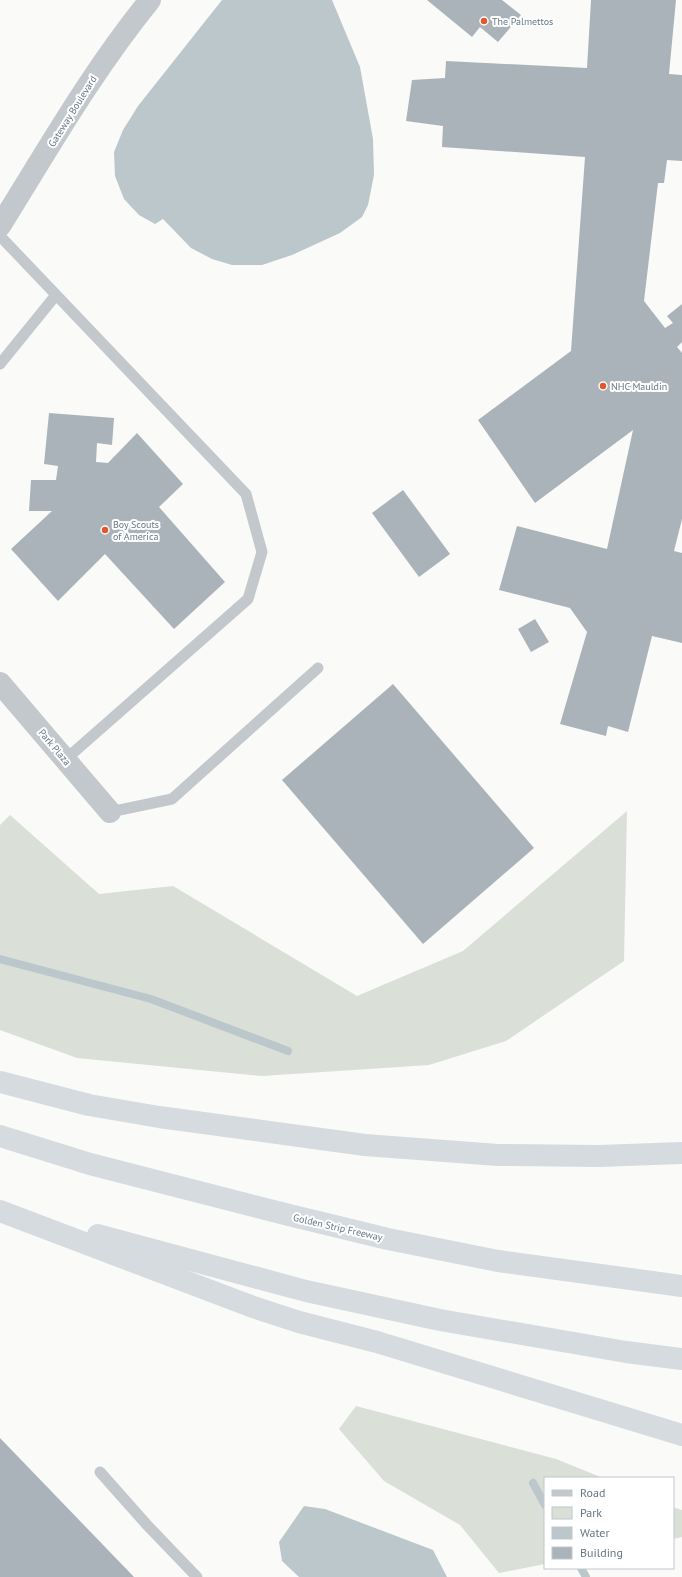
<svg xmlns="http://www.w3.org/2000/svg" width="682" height="1577" viewBox="0 0 682 1577" font-family="'PT Sans',sans-serif">
	<style>
		.green { fill: #dadfd7 }
		.water { fill: #bbc7cb }
		.lines { fill: none; stroke-linecap: round; stroke-linejoin: round }
		.stream { stroke: #bbc7cb; stroke-width: 8 }
		.building { fill: #aab3b9 }
		.lane { stroke: #c3c8cc; stroke-width: 11 }
		.street { stroke: #c3c8cc; stroke-width: 22 }
		.highway { stroke: #d6dbdf; stroke-width: 22 }
		.poi-dot { fill: #e4572e; stroke: #fff; stroke-width: 1.5 }
		.labels { text-anchor: middle; stroke-width: 4; stroke-linejoin: round; paint-order: stroke }
		.poi-label { font-size: 10px; fill: #657683; stroke: #fff; text-anchor: start }
		.street-label { font-size: 10px; fill: #657683; stroke: #fff }
	</style>
	<rect width="100%" height="100%" fill="#fafaf8"/>
	<!-- green -->
	<path class="green" d="M627,811l-3,150 -118,80 -77,24 -167,11 -185,-18 -77,-28v-205l10,-10 89,79 74,-8 184,110 106,-45z
		M356,1406l200,53 47,19h-58v86l-46,9 -39,-48 -76,-44 -45,-52z
		M673,1507l9,3v27l-9,2z"/>
	<!-- water -->
	<path class="water" d="M222,0h110l28,67 13,72 1,36 -6,30 -6,12 -22,16 -48,22 -30,10h-30l-20,-6 -21,-11 -28,-29 -8,5 -16,-9 -15,-16 -9,-23 -1,-24 9,-22 15,-24z
		M304,1506l21,3 108,41 14,27h-148l-17,-16 -3,-19z"/>
	<g class="lines">
		<!-- stream -->
		<path class="stream" d="M0,959l151,40 137,52
			M533,1483l12,22
			M581,1568l5,9"/>
	</g>
	<!-- building -->
	<path class="building" d="M427,0h75l19,15 -23,27 -18,-15 -8,10z
		M591,0h85l-7,74 13,1v86l-15,-1 -3,23h-6l-14,118 21,27 8,-5 -6,-7 15,-12v38l-5,5 5,6v166l-8,32 8,2v90l-30,-7 -24,96 -20,-6 -2,10 -46,-12 27,-92 -17,-24 -71,-18 18,-64 90,23 26,-119 -98,73 -57,-83 93,-69 14,-194 -143,-10 1,-21 -37,-5 6,-41 33,-2 1,-17 141,7z
		M49,413l65,5 -2,27 -15,-2 -1,19 12,1 29,-30 46,51 -24,23 66,75 -51,47 -69,-75 -47,47 -47,-52 41,-38h-23l2,-31h25l2,-14 -14,-2z
		M403,490l47,64 -31,23 -47,-64z
		M535,619l14,23 -18,10 -13,-23z
		M393,684l141,164 -111,96 -141,-164z
		M0,1438l134,139h-134z"/>
	<g class="lines">
		<!-- lane -->
		<path class="lane" d="M0,236l246,258 16,58 -14,47 -183,161
			M0,364l56,-69
			M110,812l62,-13 146,-131
			M100,1472l47,53 50,52"/>
		<!-- street -->
		<path class="street" d="M0,226c48,-77 93,-156 150,-226
			M0,683l110,129"/>
		<!-- highway -->
		<path class="highway" d="M0,1082l89,23 70,12 206,28 133,10 101,1 83,-3
			M0,1136l90,28 199,51 99,24 110,22 184,25
			M0,1211l253,96 46,15 78,20 305,93
			M98,1235l208,56 134,29 186,32 56,7"/>
	</g>
	<!-- markers -->
	<g class="poi-dot">
		<circle cx="484" cy="21" r="4"/>
		<circle cx="603" cy="386" r="4"/>
		<circle cx="105" cy="530" r="4"/>
	</g>
	<g class="labels">
		<!-- poi labels -->
		<g class="poi-label">
			<text x="492" y="25">The Palmettos</text>
			<text x="611" y="390">NHC Mauldin</text>
			<text x="113" y="528">Boy Scouts<tspan x="113" dy="12">of America</tspan></text>
		</g>
		<!-- street labels -->
		<g class="street-label">
			<text transform="translate(72 111) rotate(-58)" y="4">Gateway Boulevard</text>
			<text transform="translate(55 747) rotate(50)" y="4">Park Plaza</text>
			<text transform="translate(338 1227) rotate(13)" y="4">Golden Strip Freeway</text>
		</g>
	</g>
	<!-- legend -->
	<rect x="544" y="1477" width="130" height="92" fill="#ffffff" stroke="#c1c8cd"/>
	<rect x="552" y="1490" width="20" height="6" fill="#c3c8cc" stroke="#c1c8cd"/>
	<text x="580" y="1497" font-size="12" fill="#657683">Road</text>
	<rect x="552" y="1507" width="20" height="12" fill="#dadfd7" stroke="#c1c8cd"/>
	<text x="580" y="1517" font-size="12" fill="#657683">Park</text>
	<rect x="552" y="1527" width="20" height="12" fill="#bbc7cb" stroke="#c1c8cd"/>
	<text x="580" y="1537" font-size="12" fill="#657683">Water</text>
	<rect x="552" y="1547" width="20" height="12" fill="#aab3b9" stroke="#c1c8cd"/>
	<text x="580" y="1557" font-size="12" fill="#657683">Building</text>
</svg>
